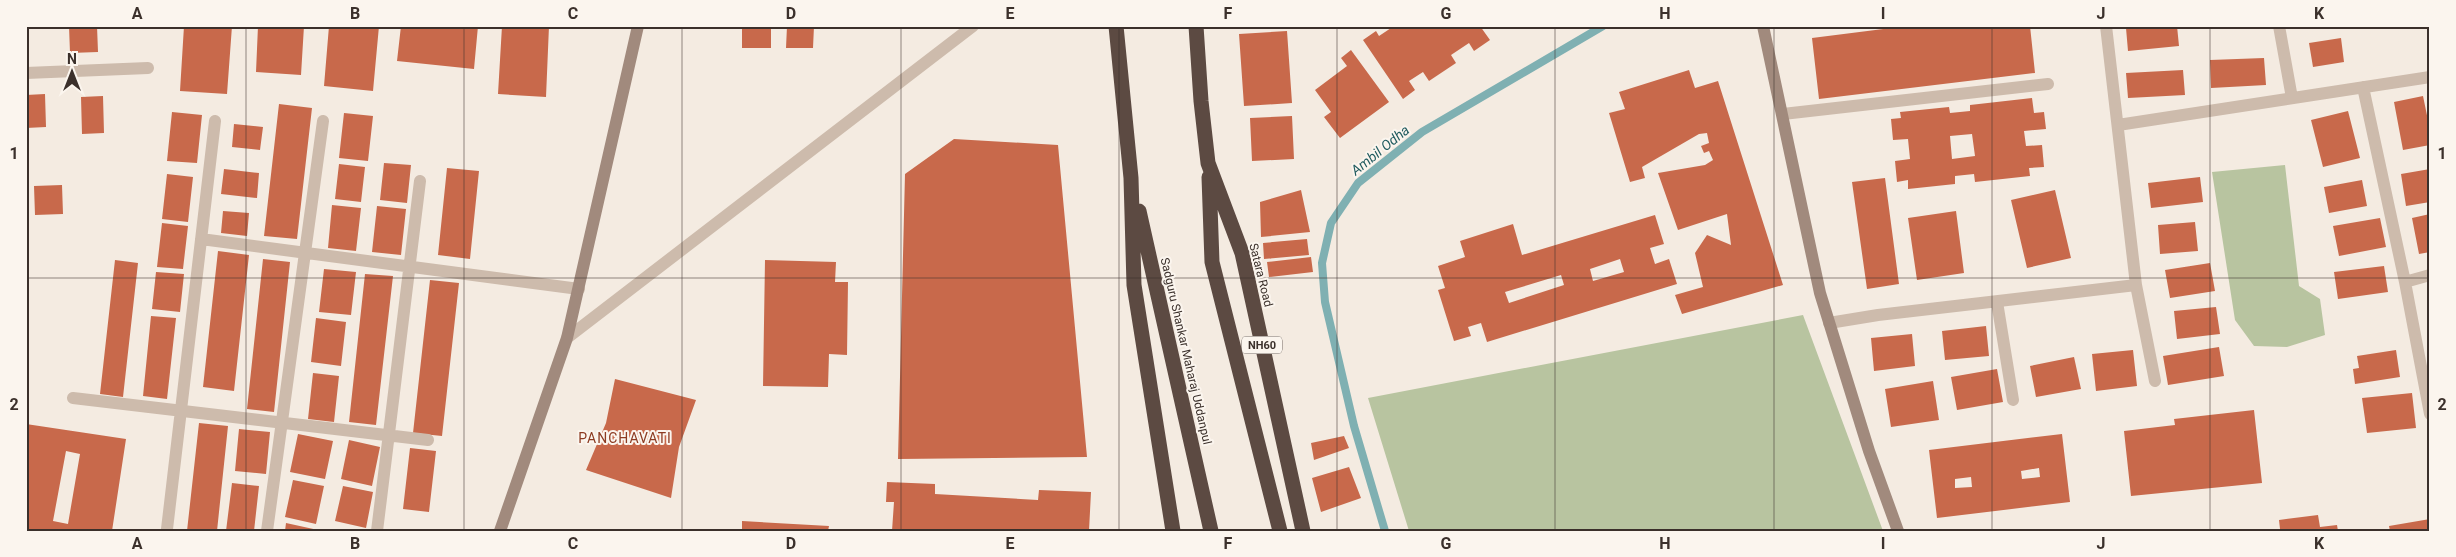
<svg xmlns="http://www.w3.org/2000/svg" width="2456" height="557" viewBox="0 0 2456 557" font-family="Roboto,sans-serif">
	<style>
		.green { fill: #b8c4a0 }
		.lines { fill: none; stroke-linecap: round; stroke-linejoin: round }
		.stream { stroke: #7fb0b2; stroke-width: 8 }
		.building { fill: #c8694b; fill-rule: evenodd }
		.street { stroke: #cdbbac; stroke-width: 12 }
		.secondary { stroke: #a18a7d; stroke-width: 12 }
		.highway { stroke: #5c4a42; stroke-width: 15 }
		.grid { fill: none; stroke: #3b302b; stroke-width: 1; stroke-opacity: 0.55 }
		.labels { text-anchor: middle; stroke-width: 4; stroke-linejoin: round; paint-order: stroke }
		.shield { fill: #fbf5ee; stroke: #756b66; stroke-width: 1 }
		.shield-label { font-size: 11px; font-weight: bold; fill: #3b302b }
		.street-label { font-size: 12px; fill: #3b302b; stroke: #fbf5ee }
		.water-label { font-size: 14px; font-style: italic; fill: #1f5a5e; stroke: #fbf5ee }
		.neighbourhood-label { font-size: 14px; letter-spacing: 1px; fill: #8c3b22; stroke: #fbf5ee }
		.neatline { fill: none; stroke: #3b302b; stroke-width: 2 }
		.grid-label { font-size: 16px; text-anchor: middle; font-weight: bold; fill: #3b302b }
	</style>
	<rect width="100%" height="100%" fill="#f4ebe1"/>
	<!-- green -->
	<path class="green" d="M2285,165l14,121 21,13 5,36 -38,12 -33,-1 -19,-26 -23,-148z
		M1803,315l80,216h-474l-41,-133z"/>
	<g class="lines">
		<!-- stream -->
		<path class="stream" d="M1385,531l-31,-105 -29,-124 -3,-39 9,-40 27,-40 64,-51 181,-106"/>
	</g>
	<!-- building -->
	<path class="building" d="M69,26h28l1,26 -28,1z
		M184,26h48l-5,68 -47,-3z
		M258,26h46l-3,49 -45,-3z
		M329,26h50l-6,65 -49,-5z
		M401,26h77l-4,43 -77,-8z
		M502,26h47l-3,71 -48,-3z
		M742,26h29v22h-29z
		M787,26h27l-1,22h-27z
		M1394,26h86l10,14 -16,11 -5,-8 -18,12 5,8 -27,18 -6,-9 -14,9 6,9 -12,9 -40,-59 13,-9 3,5z
		M1907,26h123l5,47 -216,26 -7,-61z
		M2140,26h37l2,20 -51,5 -2,-23z
		M1287,31l5,72 -48,3 -5,-72z
		M2341,38l3,24 -31,5 -4,-24z
		M1351,50l38,52 -49,36 -16,-21 7,-5 -16,-22 32,-24 -6,-8z
		M2264,58l2,27 -55,3 -1,-28z
		M1689,70l6,18 23,-7 65,204 -101,29 -7,-19 28,-8 -8,-34 12,-18 24,10 -4,-31 -49,16 -20,-57 47,-8 8,-5 -4,-9 -5,2 -3,-7 8,-3 -2,-10 -8,1 -57,33 3,11 -15,4 -21,-69 16,-4 -6,-17z
		M2183,70l2,25 -57,3 -2,-25z
		M45,94l1,33 -20,1v-33z
		M103,96l1,37 -22,1 -1,-37z
		M2423,96l7,34v15l-27,5 -9,-48z
		M2032,98l2,15 10,-1 2,17 -22,2 2,15 16,-1 2,22 -15,1 1,8 -55,6 -1,-8 -19,2v8l-47,5v-9l-11,2 -2,-21 15,-2 -2,-20 -15,1 -2,-21 10,-1 -1,-6 49,-5 1,6 20,-2v-6zM1972,134l3,22 -23,3 -2,-23z
		M279,104l33,4 -15,131 -33,-3z
		M2348,111l12,47 -37,9 -12,-47z
		M172,112l30,3 -5,48 -30,-2z
		M344,113l29,3 -5,45 -29,-3z
		M1292,116l2,43 -42,2 -2,-43z
		M234,124l29,3 -3,23 -28,-3z
		M954,139l104,6 29,312 -189,2 7,-285z
		M384,163l27,2 -4,38 -27,-3z
		M339,164l26,3 -4,35 -26,-3z
		M447,168l32,3 -9,88 -32,-4z
		M224,169l35,4 -2,25 -36,-4z
		M2430,169v33l-24,4 -5,-32z
		M167,174l26,3 -5,45 -26,-3z
		M2200,177l3,25 -52,6 -3,-25z
		M1885,178l14,106 -32,5 -15,-107z
		M2362,180l5,26 -38,7 -5,-26z
		M62,185l1,29 -28,1 -1,-29z
		M1301,190l9,42 -49,5 -1,-35z
		M2055,190l16,68 -44,10 -16,-68z
		M332,205l29,3 -5,43 -28,-3z
		M377,206l29,3 -5,46 -29,-3z
		M223,211l26,2 -2,23 -26,-3z
		M1956,211l8,62 -47,7 -9,-62z
		M2430,214v38l-11,2 -7,-36z
		M1655,215l9,29 -14,4 5,16 14,-5 8,25 -190,58 -6,-19 -13,4 3,9 -17,5 -16,-51 7,-2 -7,-22 27,-9 -5,-16 53,-17 9,31zM1620,259l4,13 -31,9 -3,-12zM1561,275l3,10 -55,18 -4,-11z
		M2380,218l6,29 -47,9 -6,-30z
		M2195,222l3,29 -38,3 -2,-29z
		M162,223l26,3 -5,43 -26,-2z
		M1307,239l2,16 -45,4 -1,-16z
		M218,251l31,4 -15,136 -31,-4z
		M1311,257l2,15 -44,5 -2,-15z
		M263,259l27,3 -16,150 -27,-3z
		M115,260l23,3 -15,134 -23,-3z
		M765,260l71,2 -1,20h13l-1,73 -18,-1 -1,33 -65,-1z
		M2210,263l5,28 -45,7 -5,-28z
		M2384,266l4,26 -50,7 -4,-27z
		M324,269l32,3 -5,43 -32,-3z
		M156,272l28,2 -4,38 -28,-3z
		M365,274l28,2 -17,149 -27,-3z
		M430,280l29,3 -17,153 -29,-3z
		M2216,307l4,27 -43,5 -3,-28z
		M151,316l25,2 -9,81 -24,-3z
		M316,318l30,4 -5,44 -30,-4z
		M1986,326l3,30 -44,4 -3,-29z
		M1912,334l3,32 -41,5 -3,-33z
		M2219,347l5,29 -56,9 -5,-29z
		M2133,350l4,36 -41,5 -4,-37z
		M2396,350l4,27 -45,7 -2,-15 6,-1 -2,-12z
		M2074,357l7,32 -45,8 -6,-31z
		M1997,369l6,33 -46,8 -6,-33z
		M313,373l26,3 -5,46 -26,-3z
		M615,379l81,21 -17,47 -8,51 -85,-28 20,-47z
		M1933,381l6,39 -48,7 -6,-38z
		M2412,393l4,35 -49,5 -5,-35z
		M2254,410l8,73 -131,13 -7,-65 51,-6 -1,-6z
		M199,423l29,3 -11,105h-30z
		M26,424l100,15 -14,92h-86zM66,451l14,3 -12,70 -15,-3z
		M239,429l31,3 -4,42 -31,-3z
		M298,434l35,7 -8,38 -35,-7z
		M2062,434l8,68 -133,16 -8,-68zM2039,468l1,9 -18,2 -1,-8zM1971,477l1,10 -17,1v-9z
		M1344,436l5,12 -35,12 -3,-17z
		M349,440l31,7 -8,39 -31,-7z
		M410,448l26,3 -7,61 -26,-3z
		M1349,467l12,31 -40,14 -9,-34z
		M293,480l31,6 -8,38 -31,-7z
		M887,482l48,2v10l103,6 1,-10 52,2 -2,39h-197l2,-29h-8z
		M232,483l27,3 -5,45h-28z
		M343,486l30,6 -7,36 -31,-7z
		M2318,515l2,12 17,-2 1,6h-62l4,-2 -1,-9z
		M2430,519v12h-40l-1,-5z
		M742,521l87,5 -1,5h-86z
		M286,523l32,7v1h-33z"/>
	<g class="lines">
		<!-- street -->
		<path class="street" d="M2279,26l13,72
			M26,73l122,-5
			M2363,87l42,195 25,132
			M1783,114l265,-30
			M2118,125l312,-48
			M201,239l378,50
			M2405,282l25,-7
			M2136,285l19,96
			M1997,302l16,98
			M1829,323l49,-8 258,-30 -30,-259
			M567,338l406,-312
			M73,398l355,42
			M167,529l48,-408
			M267,531l56,-410
			M377,531l43,-350"/>
		<!-- secondary -->
		<path class="secondary" d="M1763,26l57,267 49,158 29,80
			M500,531l67,-193 71,-312"/>
		<!-- highway -->
		<path class="highway" d="M1116,26l15,152 3,107 39,246
			M1196,26l5,75 7,62 34,90 61,278
			M1209,177l3,85 68,269
			M1139,211l72,320"/>
	</g>
	<!-- grid -->
	<path class="grid" d="M246,26v505M464,26v505M682,26v505M901,26v505M1119,26v505M1337,26v505M1555,26v505M1774,26v505M1992,26v505M2210,26v505M26,278h2404"/>
	<g class="labels">
		<!-- shield labels -->
		<rect class="shield" x="1242" y="336.5" width="40" height="17" rx="4"/>
		<g class="shield-label">
			<text x="1262" y="349">NH60</text>
		</g>
		<!-- street labels -->
		<g class="street-label">
			<text transform="translate(1261 275) rotate(76)" y="4">Satara Road</text>
			<text transform="translate(1186 351) rotate(77)" y="4">Sadguru Shankar Maharaj Uddanpul</text>
		</g>
		<!-- water labels -->
		<g class="water-label">
			<text transform="translate(1380 150) rotate(-39)" y="5">Ambil Odha</text>
		</g>
		<!-- neighbourhood labels -->
		<g class="neighbourhood-label">
			<text x="625" y="443">PANCHAVATI</text>
		</g>
	</g>
	<!-- border -->
	<rect width="2456" height="557" fill="none" stroke="#fbf5ee" stroke-width="55"/>
	<!-- north arrow -->
	<g transform="translate(72 72)" stroke="#fbf5ee" stroke-width="4" paint-order="stroke">
	<path d="M0-4L9 19L0 12L-9 19Z" fill="#3b302b"/>
	<text y="-8" font-size="14" font-weight="bold" text-anchor="middle" fill="#3b302b">N</text>
	</g>
	<rect x="28" y="28" width="2400" height="502" class="neatline"/>
	<g class="grid-label">
		<text x="137" y="19">A</text>
		<text x="355" y="19">B</text>
		<text x="573" y="19">C</text>
		<text x="791" y="19">D</text>
		<text x="1010" y="19">E</text>
		<text x="1228" y="19">F</text>
		<text x="1446" y="19">G</text>
		<text x="1665" y="19">H</text>
		<text x="1883" y="19">I</text>
		<text x="2101" y="19">J</text>
		<text x="2319" y="19">K</text>
		<text x="14" y="159">1</text>
		<text x="2442" y="159">1</text>
		<text x="14" y="410">2</text>
		<text x="2442" y="410">2</text>
		<text x="137" y="549">A</text>
		<text x="355" y="549">B</text>
		<text x="573" y="549">C</text>
		<text x="791" y="549">D</text>
		<text x="1010" y="549">E</text>
		<text x="1228" y="549">F</text>
		<text x="1446" y="549">G</text>
		<text x="1665" y="549">H</text>
		<text x="1883" y="549">I</text>
		<text x="2101" y="549">J</text>
		<text x="2319" y="549">K</text>
	</g>
</svg>
